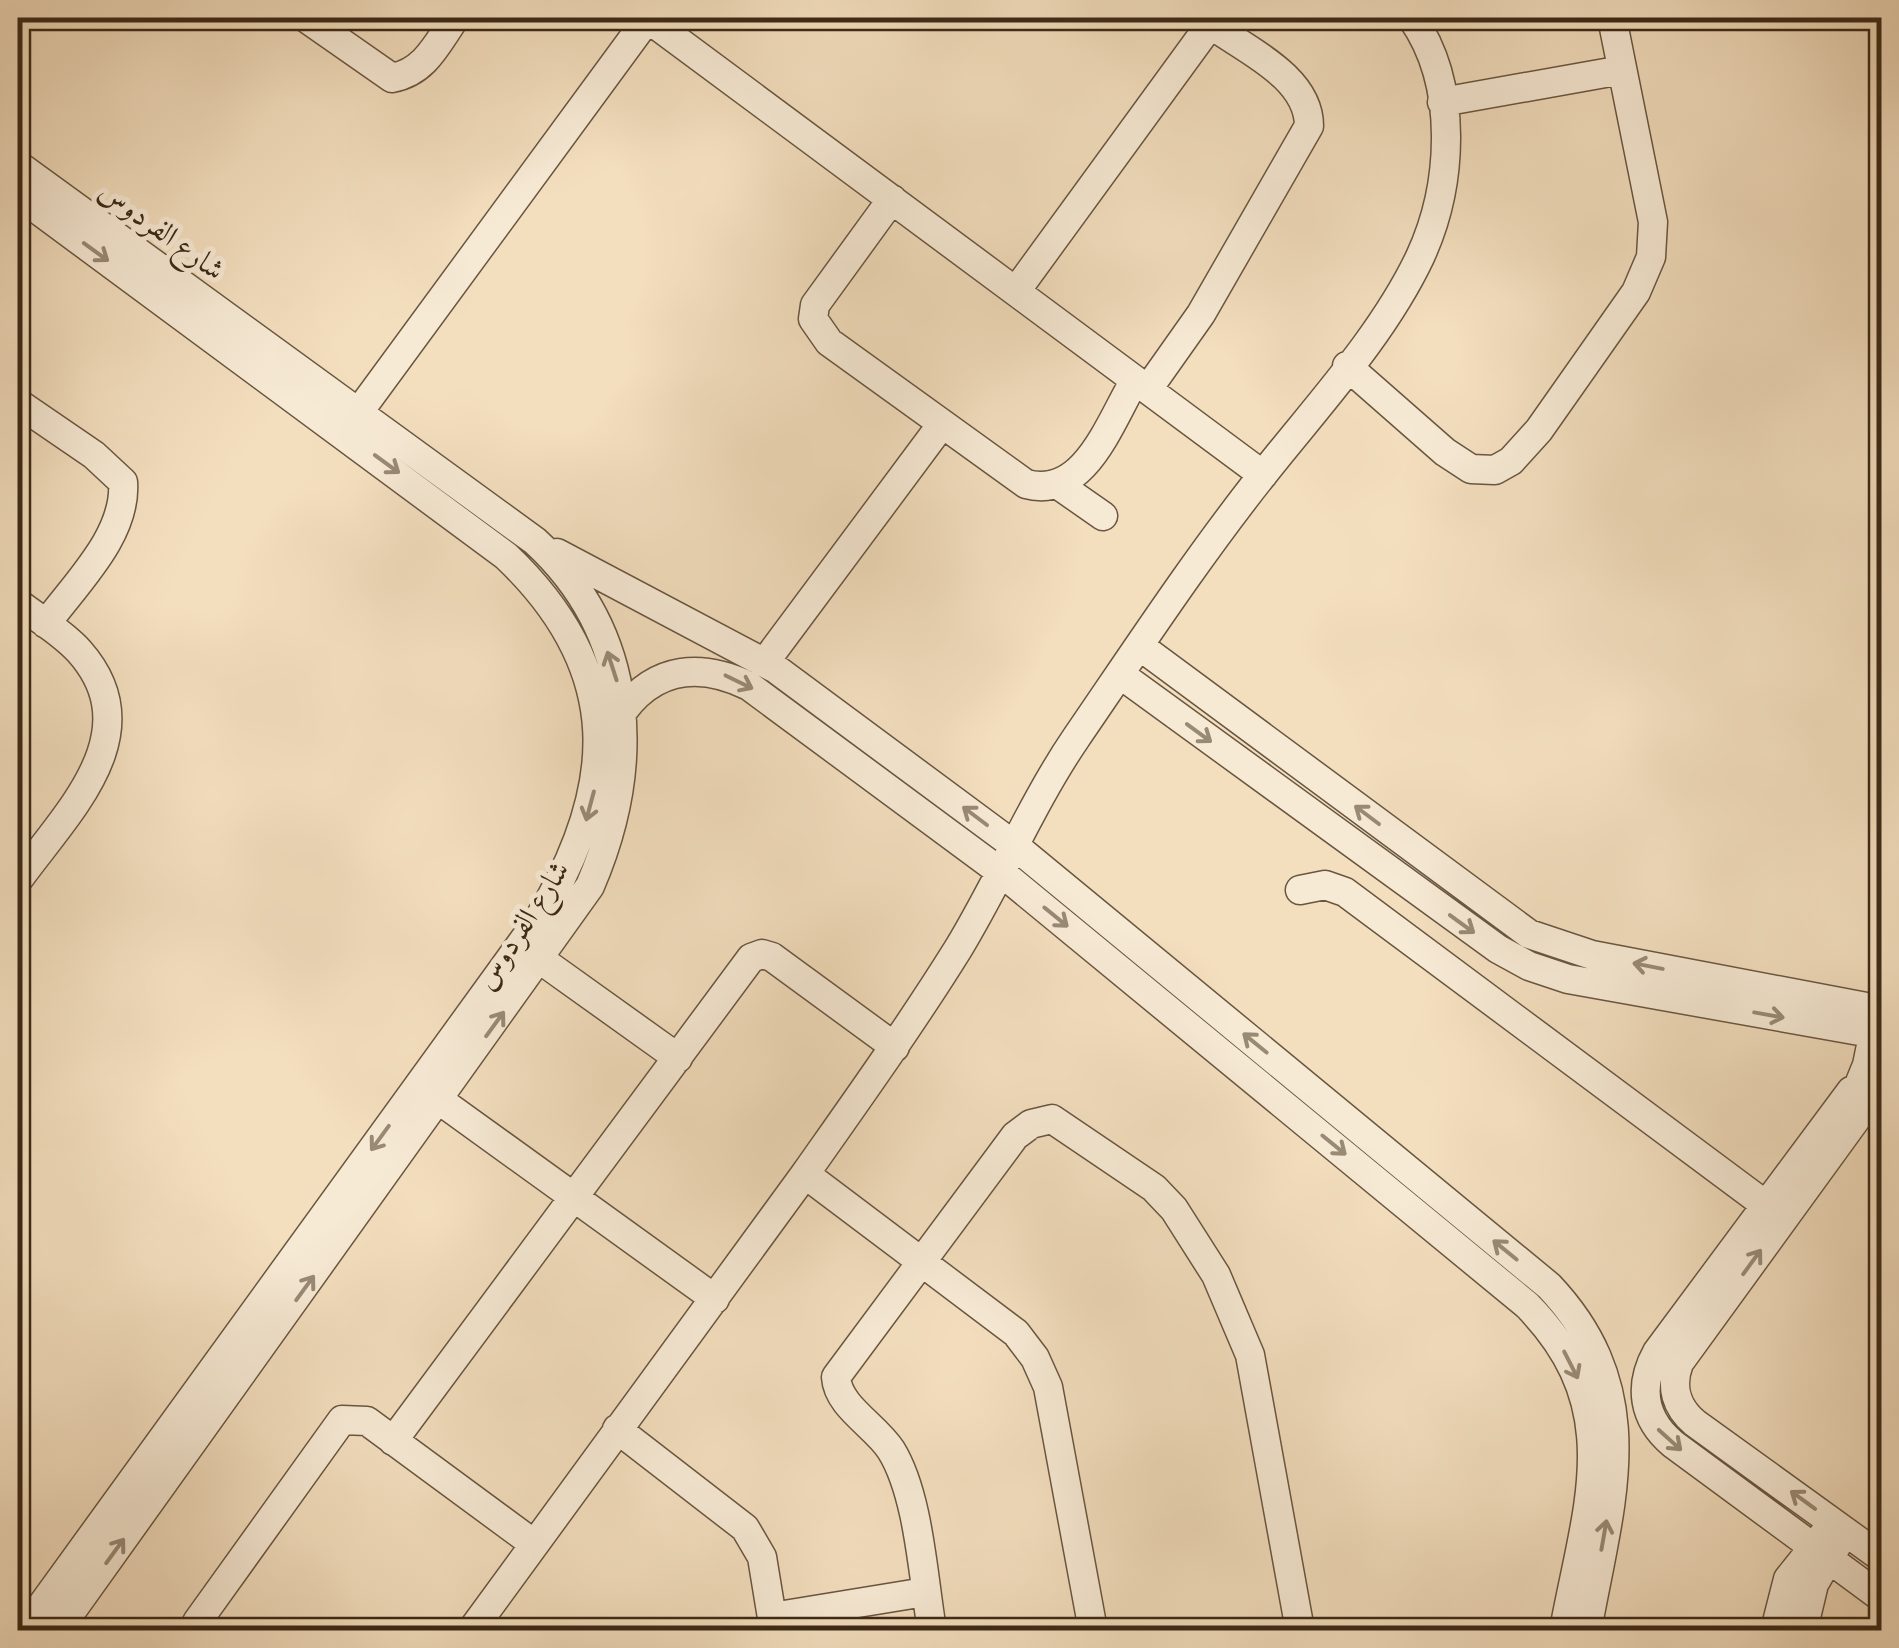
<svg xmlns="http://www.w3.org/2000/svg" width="1899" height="1648" viewBox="0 0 1899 1648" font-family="Alegreya,Amiri,serif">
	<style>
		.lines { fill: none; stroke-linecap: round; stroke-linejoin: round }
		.minor-casing { stroke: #695640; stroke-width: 31 }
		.minor { stroke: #f7ead5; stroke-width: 28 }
		.oneway { stroke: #998a76 }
		.labels { text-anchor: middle; stroke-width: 10; stroke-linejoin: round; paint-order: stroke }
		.street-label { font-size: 30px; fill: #3b2916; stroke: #f7ead5 }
	</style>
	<rect width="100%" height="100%" fill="#f3debe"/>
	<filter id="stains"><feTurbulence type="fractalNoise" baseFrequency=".002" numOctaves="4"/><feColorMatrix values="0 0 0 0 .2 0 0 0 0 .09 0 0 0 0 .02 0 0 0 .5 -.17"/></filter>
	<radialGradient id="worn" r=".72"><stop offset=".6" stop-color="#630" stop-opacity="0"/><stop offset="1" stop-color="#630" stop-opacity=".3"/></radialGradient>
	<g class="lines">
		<!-- minor casing -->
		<g class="minor-casing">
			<path id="minor" d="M306,18l86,60c33,-6 45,-34 63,-60
				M647,18l616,457
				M1442,102l180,-32
				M18,165l517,376c102,94 107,224 55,345l-532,744
				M18,195l488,361c120,114 113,231 31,366l-513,708
				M892,199l-77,106 -2,14 16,23 197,142c59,16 84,-63 109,-104
				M1016,291l199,-273
				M1347,366l98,86 26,17 24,1 16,-9 28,-31 97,-138 15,-35 2,-35 -41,-204
				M1148,389l53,-75 108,-188c0,-49 -63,-76 -99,-102
				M18,403l76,52 29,27c4,53 -47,101 -77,142
				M350,424l298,-406
				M1060,486l43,30
				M557,553l219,116 239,177 534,440c101,107 61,216 38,344
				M18,603c19,15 44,29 61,48 73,82 -12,161 -61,229
				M1141,647l388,287 63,21 290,55
				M765,662l177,-238
				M1121,675l377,274 31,17 39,13 314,56
				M623,711c33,-45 79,-48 126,-25l253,187 525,432c101,103 60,200 37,325
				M1300,890l25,-5 20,7 434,323
				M541,960l137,98
				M428,1092l287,207
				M1856,1092l11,-27 10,-49
				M617,1429l128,99 17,29 12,73
				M393,1441l358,-483 11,-4 10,3 123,90
				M1882,1558l-187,-135c-19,-16 -25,-36 -16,-60l183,-252 1,-13 -12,-7 -194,261c-19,34 -14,67 16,92l209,154
				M772,1617l153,-25
				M197,1622l145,-202 25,1 167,123
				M472,1630l333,-456
				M932,1630c-9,-53 -13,-135 -41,-180 -16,-25 -53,-43 -55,-73l179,-241 16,-12 21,-5 102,69 20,21 42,66 34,80 50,275
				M1093,1630l-45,-243 -13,-29 -19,-25 -211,-159c52,-74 105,-148 153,-225 42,-69 73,-145 118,-211 61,-89 122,-182 189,-266 53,-67 118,-137 155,-215 33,-71 39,-172 -8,-239
				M1775,1630l13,-51 36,-45
				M1803,1630l11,-46 23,-39"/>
		</g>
		<!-- minor -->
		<use href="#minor" class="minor"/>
	</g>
	<!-- one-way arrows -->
	<defs><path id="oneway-shaft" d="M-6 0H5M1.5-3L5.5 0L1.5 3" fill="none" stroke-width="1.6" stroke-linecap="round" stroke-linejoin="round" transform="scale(2.5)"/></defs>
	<g class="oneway">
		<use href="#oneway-shaft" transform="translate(96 252) rotate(36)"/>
		<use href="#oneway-shaft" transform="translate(387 464) rotate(36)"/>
		<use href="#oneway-shaft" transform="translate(612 666) rotate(-108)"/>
		<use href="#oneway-shaft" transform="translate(739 682) rotate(26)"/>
		<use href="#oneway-shaft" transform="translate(1199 733) rotate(36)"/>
		<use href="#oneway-shaft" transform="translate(590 806) rotate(105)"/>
		<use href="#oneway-shaft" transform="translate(1367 815) rotate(-143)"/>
		<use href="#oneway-shaft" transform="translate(975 816) rotate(-143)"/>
		<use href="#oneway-shaft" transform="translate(1056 917) rotate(39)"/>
		<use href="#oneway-shaft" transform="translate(1462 924) rotate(36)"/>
		<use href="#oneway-shaft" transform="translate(1648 966) rotate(-169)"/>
		<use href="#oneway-shaft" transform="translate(1769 1015) rotate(10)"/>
		<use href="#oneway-shaft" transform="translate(495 1024) rotate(-54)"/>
		<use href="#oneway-shaft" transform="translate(1255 1043) rotate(-141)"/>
		<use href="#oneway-shaft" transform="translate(380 1138) rotate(126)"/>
		<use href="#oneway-shaft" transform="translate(1334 1145) rotate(39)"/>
		<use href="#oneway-shaft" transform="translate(1505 1250) rotate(-141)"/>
		<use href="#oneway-shaft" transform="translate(1752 1262) rotate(-54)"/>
		<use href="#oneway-shaft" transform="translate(305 1288) rotate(-54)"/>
		<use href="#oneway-shaft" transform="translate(1571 1365) rotate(63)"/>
		<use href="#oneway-shaft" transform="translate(1670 1440) rotate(42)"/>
		<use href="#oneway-shaft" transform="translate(1803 1500) rotate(-144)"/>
		<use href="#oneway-shaft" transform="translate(1604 1535) rotate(-80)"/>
		<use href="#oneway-shaft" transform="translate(115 1551) rotate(-54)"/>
	</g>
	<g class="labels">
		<!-- street labels -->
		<g class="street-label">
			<text transform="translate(162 230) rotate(36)" y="10">شارع الفردوس</text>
			<text transform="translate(522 925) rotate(-57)" y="10">شارع الفردوس</text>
		</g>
	</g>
	<!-- margin -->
	<rect width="1899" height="1648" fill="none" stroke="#f3debe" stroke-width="60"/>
	<rect x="20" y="20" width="1859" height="1608" fill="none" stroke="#3b2916" stroke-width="5"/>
	<rect x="30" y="30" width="1839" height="1588" fill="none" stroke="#3b2916" stroke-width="2.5"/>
	<rect width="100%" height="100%" filter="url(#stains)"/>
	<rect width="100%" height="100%" fill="url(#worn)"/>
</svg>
